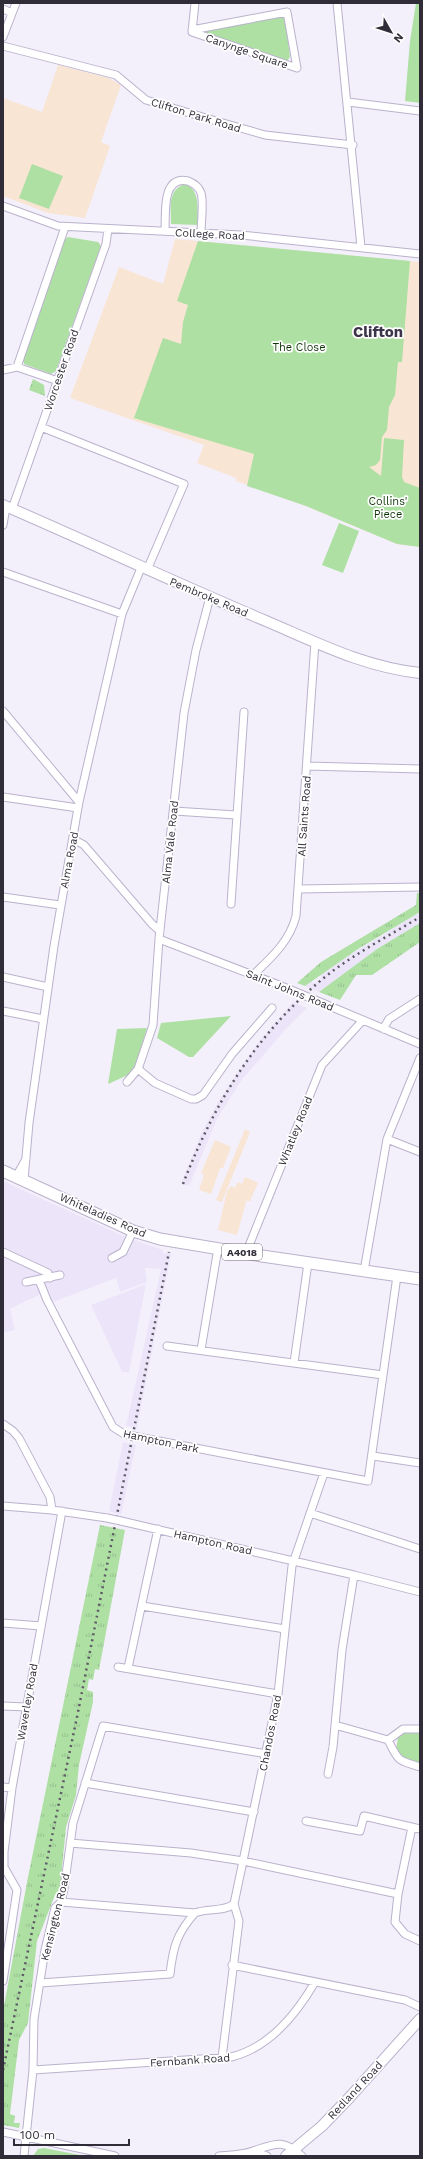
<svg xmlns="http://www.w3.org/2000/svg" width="423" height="2159" viewBox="0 0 423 2159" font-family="'Work Sans',sans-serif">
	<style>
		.built { fill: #ece5fa }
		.education { fill: #f8e5d4 }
		.grass { fill: url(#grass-tufts) }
		.green { fill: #aee0a4 }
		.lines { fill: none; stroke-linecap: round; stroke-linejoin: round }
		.street-casing { stroke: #bab2cc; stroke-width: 9 }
		.secondary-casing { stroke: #bab2cc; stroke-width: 12 }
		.primary-casing { stroke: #bab2cc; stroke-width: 13 }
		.street { stroke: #fff; stroke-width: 7 }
		.secondary { stroke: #fff; stroke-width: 10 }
		.primary { stroke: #fff; stroke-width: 11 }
		.rail { stroke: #5e5a65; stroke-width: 2.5; stroke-dasharray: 2 4; stroke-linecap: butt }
		.street-bridge-casing { stroke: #bab2cc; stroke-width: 9; stroke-linecap: butt }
		.street-bridge { stroke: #fff; stroke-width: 7 }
		.labels { text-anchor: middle; stroke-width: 3.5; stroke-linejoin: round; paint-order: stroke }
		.shield { fill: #fff; stroke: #6f6c74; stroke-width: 1 }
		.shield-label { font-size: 10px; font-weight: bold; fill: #312d38 }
		.street-label { font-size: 11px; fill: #312d38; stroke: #fff }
		.park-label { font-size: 11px; fill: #0f3506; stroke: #fff }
		.district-label { font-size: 15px; font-weight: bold; fill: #3c354a; stroke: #fff }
	</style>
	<defs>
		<pattern id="grass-tufts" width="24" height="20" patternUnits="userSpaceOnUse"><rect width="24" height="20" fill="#aee0a4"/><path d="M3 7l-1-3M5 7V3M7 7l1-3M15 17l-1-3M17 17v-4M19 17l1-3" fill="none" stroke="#96c08e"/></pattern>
	</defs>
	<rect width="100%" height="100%" fill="#f4f0fb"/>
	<!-- built -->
	<path class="built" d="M420,912v11l-43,26 -58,43 -14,-6 6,-5 3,3 8,-6 -3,-4z
		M293,1002l14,6 -22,22 -44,51 -24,38 -28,67 -8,-3 21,-51 17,-32 39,-57z
		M3,1181l123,56 37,13v3l8,1 -34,174 -11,-2 35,-157 -16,-1 2,14 -27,10 -4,-14 -68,26 -5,-11 -33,16 5,21 -12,3z
		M146,1284l-17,88h-7l-31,-67z
		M123,1442l13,3 -15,70 -12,-4z"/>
	<!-- education -->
	<path class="education" d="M58,65l51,13 12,7 -20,57 9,4 -25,72 -37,-5 -45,-17v-98l39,14z
		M175,239l245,23v285l-23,-3 -91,-38 -70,-25v-3l-39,-15 7,-18 -134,-47 49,-131 44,17z
		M245,1129l5,3 -28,70 -6,-2z
		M215,1140l16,7 -8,21h-3l-9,26 -12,-4 5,-15 -3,-2z
		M245,1177l13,6 -8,18h-5l1,1 -9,33 -19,-5 9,-39 4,-5 4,2 3,-6 4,2z"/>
	<!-- grass -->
	<path class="grass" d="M33,379l11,6 1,11 -16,-6z
		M417,893h3v19l-62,37 -53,37 -8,-3 24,-21 95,-57z
		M420,923v19l-48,33h-16l-16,25 -21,-8 58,-43z
		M100,1525l25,5 -26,140 -4,-1 -2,11 -4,-1 -2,11 6,2v10l-14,63 -3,30 -10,32 -6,61 -5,7 -18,46 -9,82 -9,17 -9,74 5,2 -1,7h6l-1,5 -16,-3v-114l25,-134z"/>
	<!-- green -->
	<path class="green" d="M416,3h4v100l-15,-2 5,-60z
		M285,16l5,41 -3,4 -85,-29z
		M32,164l31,12 -14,33 -30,-11z
		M185,184c16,6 12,26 13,41l-27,-1c0,-16 -4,-34 14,-40z
		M68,237l30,5 3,4 -45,125 -5,3 -27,-10 -1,-5 40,-118z
		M198,241l212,20 -8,101h-4l-3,33 -6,12 -2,23 -5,7 -2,23 -4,5 -7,2 12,9 3,-38 20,2 -2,37 2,5 16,6v59l-23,-3 -91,-38 -59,-20 7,-32 -120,-36 29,-80 18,6 2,-22 5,-17 -11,-4z
		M339,523l20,8 -16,42 -21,-8z
		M231,1016l-38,41h-4l-32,-19 4,-15z
		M147,1028l-11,37 -8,10 -20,9 9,-55z
		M405,1732l15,1v31l-18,-7 -6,-7 2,-13z
		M44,2148l41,8h-52l5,-7z"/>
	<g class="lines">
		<!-- street casing -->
		<g class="street-casing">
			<path id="street" d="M337,3l24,244
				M3,9l9,4
				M192,30l95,-18 10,56 -105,-36 3,-29
				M3,37l13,-34
				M3,46l113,29 30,25 70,21 49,14 88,10
				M348,102l72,9
				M3,206l55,20 183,9 179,19
				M165,231c1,-16 -4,-56 23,-50 5,2 11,6 13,12 3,9 0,30 0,40
				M17,367l48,-140
				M3,370l14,-3 41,14
				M41,427l143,57 -37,86
				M12,509l94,-265 2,-15
				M3,525l3,-18
				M3,572l119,42
				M3,711l76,91
				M307,766l113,3
				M3,797l75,11
				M174,811l62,4
				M73,839l11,6 68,79 8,7
				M299,889l121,-2
				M3,897l57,8
				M231,904l13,-192
				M159,939l120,46
				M253,975c18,-17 37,-34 43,-59l19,-274
				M3,977l45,10
				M320,1002l100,42
				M3,1011l40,8
				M383,1029l6,-10 31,-20
				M138,1069l17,14 36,16h5l7,-4 29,-41 40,-46
				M127,1082l11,-13 15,-44 6,-86 25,-226 12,-63 14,-53
				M387,1139l33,13
				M16,1177l10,-18
				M24,1180l5,-57 25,-177 25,-144 43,-188 19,-46
				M3,1252l45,21 2,5
				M246,1253l76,-188 41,-45
				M112,1258l11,-6 10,-21
				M364,1271l23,-132 33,-81
				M39,1280l8,20 66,127 11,7
				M26,1282l34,-7
				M167,1346l216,29
				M201,1350l17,-102
				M294,1363l14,-100
				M3,1424l10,7 6,7 31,59 2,13
				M138,1437l230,44 29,-205
				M373,1456l47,7
				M3,1506l49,4 55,8
				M310,1513l110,36
				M121,1521l233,54 66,17
				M142,1606l143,23
				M3,1623l38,3
				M118,1667l160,27
				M128,1668l30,-139
				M3,1706l23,1
				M335,1725l53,15
				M388,1740c11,21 8,20 32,27
				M388,1740l15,-11h17
				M328,1774l5,-27 9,-97 12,-75
				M85,1783l169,29
				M3,1787l9,1
				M306,1821l54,10 4,-15 56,13
				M412,1827l-14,67 -3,28 10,12 15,7
				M70,1843l121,10 52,8 155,33
				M61,1902l134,11c12,-5 29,-1 39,-9
				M234,1904l44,-210 14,-128 32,-93
				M232,1965l173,35 15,7
				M3,1981l14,-91 -13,-23v-15l8,-64 50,-277
				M40,1983l130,-9c3,-27 7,-41 25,-61
				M222,2058l17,-137 -5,-17
				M33,2070l198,-13c38,-9 66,-44 84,-75
				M3,2132l112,24
				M253,2151l14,5
				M24,2156l9,-86 1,-51 11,-69 10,-42 6,-6 3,-13 9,-66 30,-97 164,28
				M219,2156c11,-1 23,-1 34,-5 22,-7 29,-13 49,5"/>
		</g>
		<!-- secondary casing -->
		<g class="secondary-casing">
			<path id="secondary" d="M3,505c88,38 175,79 263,116 52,22 98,46 154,52
				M286,2156l36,-30 27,-28 71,-79"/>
		</g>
		<!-- primary casing -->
		<g class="primary-casing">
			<path id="primary" d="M3,1171l130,60 27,8 102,17 158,23"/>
		</g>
		<!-- street -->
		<use href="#street" class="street"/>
		<!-- secondary -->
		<use href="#secondary" class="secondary"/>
		<!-- primary -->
		<use href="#primary" class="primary"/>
		<!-- rail -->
		<path class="rail" d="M183,1184c32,-83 76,-155 147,-211 28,-21 60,-38 90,-56
			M3,2070l74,-353 92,-465"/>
		<!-- street-bridge casing -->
		<g class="street-bridge-casing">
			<path id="street-bridge" d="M279,985l41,17
				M124,1434l14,3
				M107,1518l14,3"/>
		</g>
		<!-- street-bridge -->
		<use href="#street-bridge" class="street-bridge"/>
	</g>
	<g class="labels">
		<!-- shield labels -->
		<rect class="shield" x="222" y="1244" width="40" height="16" rx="3"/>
		<g class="shield-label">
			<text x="242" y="1256">A4018</text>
		</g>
		<!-- street labels -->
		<g class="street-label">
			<text transform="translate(247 51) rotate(19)" y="4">Canynge Square</text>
			<text transform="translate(196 115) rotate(17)" y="4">Clifton Park Road</text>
			<text transform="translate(210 234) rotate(3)" y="4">College Road</text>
			<text transform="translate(61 370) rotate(-71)" y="4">Worcester Road</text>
			<text transform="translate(209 597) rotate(23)" y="4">Pembroke Road</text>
			<text transform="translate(304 816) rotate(-86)" y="4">All Saints Road</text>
			<text transform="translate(170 842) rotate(-84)" y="4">Alma Vale Road</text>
			<text transform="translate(69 860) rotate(-79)" y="4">Alma Road</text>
			<text transform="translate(290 990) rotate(22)" y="4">Saint Johns Road</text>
			<text transform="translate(295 1131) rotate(-68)" y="4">Whatley Road</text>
			<text transform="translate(103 1215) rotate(24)" y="4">Whiteladies Road</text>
			<text transform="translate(161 1441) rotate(12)" y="4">Hampton Park</text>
			<text transform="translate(213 1542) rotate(13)" y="4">Hampton Road</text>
			<text transform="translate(27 1702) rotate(-80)" y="4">Waverley Road</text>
			<text transform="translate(270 1733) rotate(-79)" y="4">Chandos Road</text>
			<text transform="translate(55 1917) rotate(-76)" y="4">Kensington Road</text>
			<text transform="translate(190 2060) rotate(-4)" y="4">Fernbank Road</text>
			<text transform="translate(355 2090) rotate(-47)" y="4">Redland Road</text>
		</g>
		<!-- park labels -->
		<g class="park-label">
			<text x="299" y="351">The Close</text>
			<text x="388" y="505">Collins'<tspan x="388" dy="13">Piece</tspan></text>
		</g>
		<!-- district labels -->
		<g class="district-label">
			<text x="378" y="337">Clifton</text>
		</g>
	</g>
	<!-- border -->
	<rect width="423" height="2159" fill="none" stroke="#312d38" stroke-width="8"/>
	<!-- north arrow -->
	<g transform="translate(391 32) rotate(129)" stroke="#ffffff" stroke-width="3" paint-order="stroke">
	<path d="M0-3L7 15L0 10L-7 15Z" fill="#312d38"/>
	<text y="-6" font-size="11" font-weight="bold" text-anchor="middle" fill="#312d38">N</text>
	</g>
	<!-- scale -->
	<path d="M14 2139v6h115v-6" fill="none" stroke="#312d38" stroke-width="2"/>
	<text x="20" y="2139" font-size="12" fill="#312d38" stroke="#ffffff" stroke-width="3" paint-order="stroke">100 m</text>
</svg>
